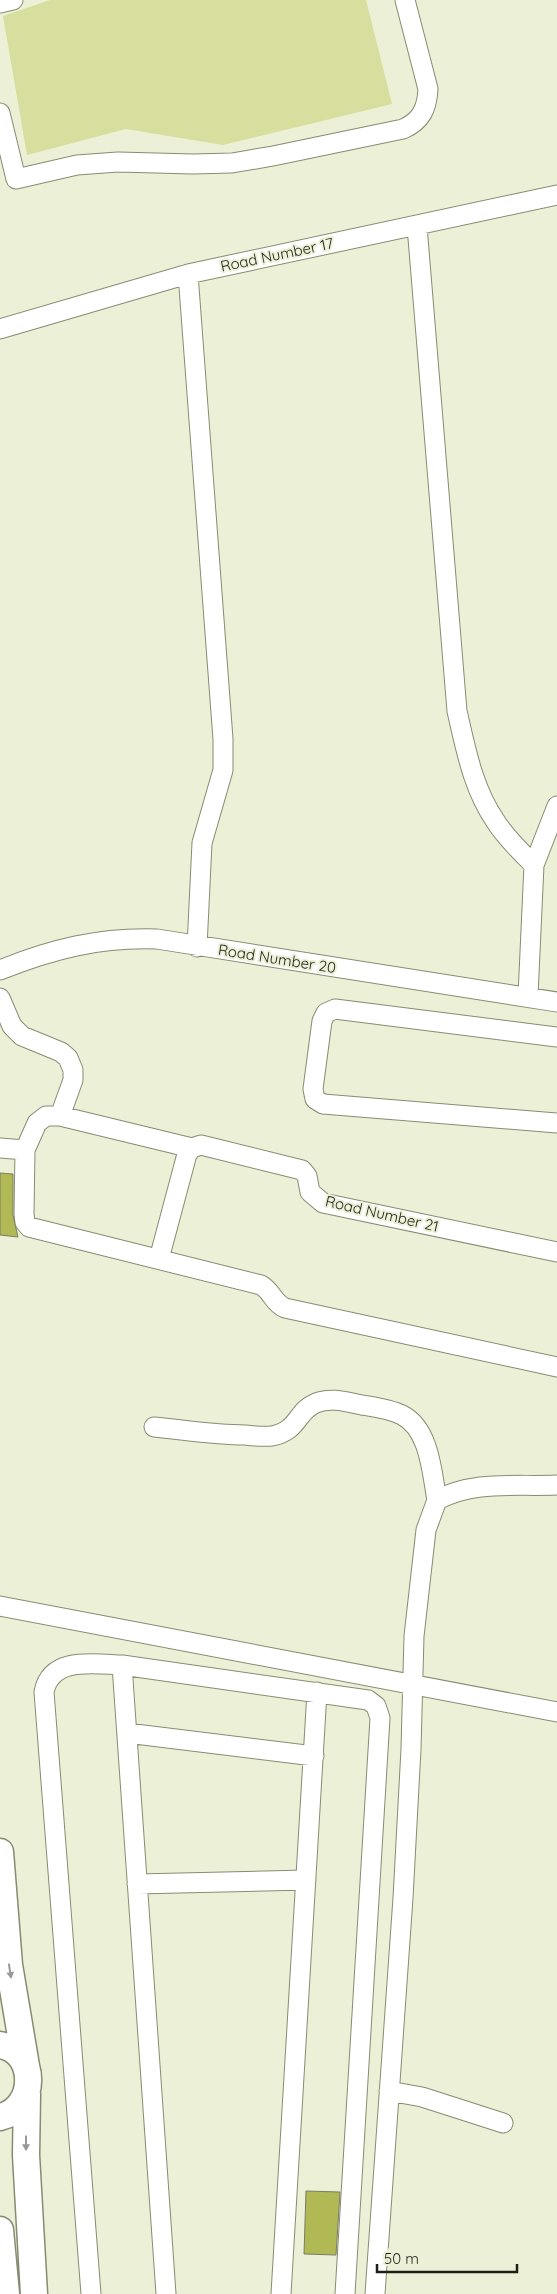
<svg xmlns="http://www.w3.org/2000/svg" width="557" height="2294" viewBox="0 0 557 2294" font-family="Quicksand,sans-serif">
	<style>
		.green { fill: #d7de9e }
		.building { fill: #b0b953; stroke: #7a7d65 }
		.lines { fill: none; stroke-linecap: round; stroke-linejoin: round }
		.minor-casing { stroke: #888b73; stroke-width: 21 }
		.highway-casing { stroke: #888b73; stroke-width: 29 }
		.minor { stroke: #fff; stroke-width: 19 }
		.highway { stroke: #fff; stroke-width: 26 }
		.oneway { fill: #999a96 }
		.labels { text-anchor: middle; stroke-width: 4; stroke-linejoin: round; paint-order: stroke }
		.street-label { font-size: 15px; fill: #1d1f15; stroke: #ecf0d6 }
	</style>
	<rect width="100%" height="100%" fill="#ecf0d6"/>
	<!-- green -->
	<path class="green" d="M50,0h316l26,104 -169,41 -97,-16 -99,26 -24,-139z"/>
	<!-- building -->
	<path class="building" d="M0,1173l13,1v41l5,22 -18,-2z
		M306,2191l34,1 -4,63 -32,-1z"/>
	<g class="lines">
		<!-- minor casing -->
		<g class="minor-casing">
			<path id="minor" d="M0,3l13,-3
				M0,113l16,66 61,-14 41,-3 75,2 39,-1 41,-7 130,-27c18,-8 24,-20 25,-40l-23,-89
				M417,226l40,485c9,39 16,78 39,111 10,16 25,30 38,43
				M188,274l35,465v31l-21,73 -5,104
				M0,329l188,-55 369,-79
				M0,970c52,-21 100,-33 157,-31l400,63
				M528,996l6,-131 23,-59
				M0,998l12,28 10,10 39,16 7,6 5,12v10l-13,36
				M557,1037l-222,-28 -9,4 -4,8 -9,68 2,10 8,5 234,19
				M0,1148l25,2 -1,64 1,8 4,5 232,58c11,6 12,18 24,23l272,59
				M25,1150l12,-27 9,-7h14l132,32
				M159,1259l28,-105 5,-6 9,-3 101,25 5,6 3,16 13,11 234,49
				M154,1427c31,3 61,8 91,8 9,1 19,2 27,1 27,-5 24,-25 44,-33 14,-6 31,-1 46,2 13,2 28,4 40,10 28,14 30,59 35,85
				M0,1606l557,106
				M122,1665l44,629
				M127,1733l187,23
				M137,1884l169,-4
				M389,2091l33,6 81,26
				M91,2294l-47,-602c7,-36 50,-28 78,-27l246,35 8,6 4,12 -35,576
				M281,2294l36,-602
				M375,2294l28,-396 8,-149 3,-113 12,-106 11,-30c38,-20 78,-13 120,-15"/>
		</g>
		<!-- highway casing -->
		<g class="highway-casing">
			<path id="highway" d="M0,1852l9,113 17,101
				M0,2045c38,6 37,64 0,72
				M27,2094l-1,61 8,139
				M0,2230l6,64"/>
		</g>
		<!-- minor -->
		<use href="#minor" class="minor"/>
		<!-- highway -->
		<use href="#highway" class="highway"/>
	</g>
	<!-- one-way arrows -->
	<defs><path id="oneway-solid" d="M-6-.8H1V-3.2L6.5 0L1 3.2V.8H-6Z" transform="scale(1.25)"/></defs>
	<g class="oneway">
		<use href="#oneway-solid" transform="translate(10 1971) rotate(81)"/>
		<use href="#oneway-solid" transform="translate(26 2143) rotate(90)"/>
	</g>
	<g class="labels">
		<!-- street labels -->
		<g class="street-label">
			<text transform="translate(277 255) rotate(-12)" y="5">Road Number 17</text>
			<text transform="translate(277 959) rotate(9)" y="5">Road Number 20</text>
			<text transform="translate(382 1214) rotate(13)" y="5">Road Number 21</text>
		</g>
	</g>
	<!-- scale -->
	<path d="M377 2264v8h140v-8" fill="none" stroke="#1d1f15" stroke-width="2.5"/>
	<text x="384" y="2264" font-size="15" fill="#1d1f15" stroke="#ecf0d6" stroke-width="4" paint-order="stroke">50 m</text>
</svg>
